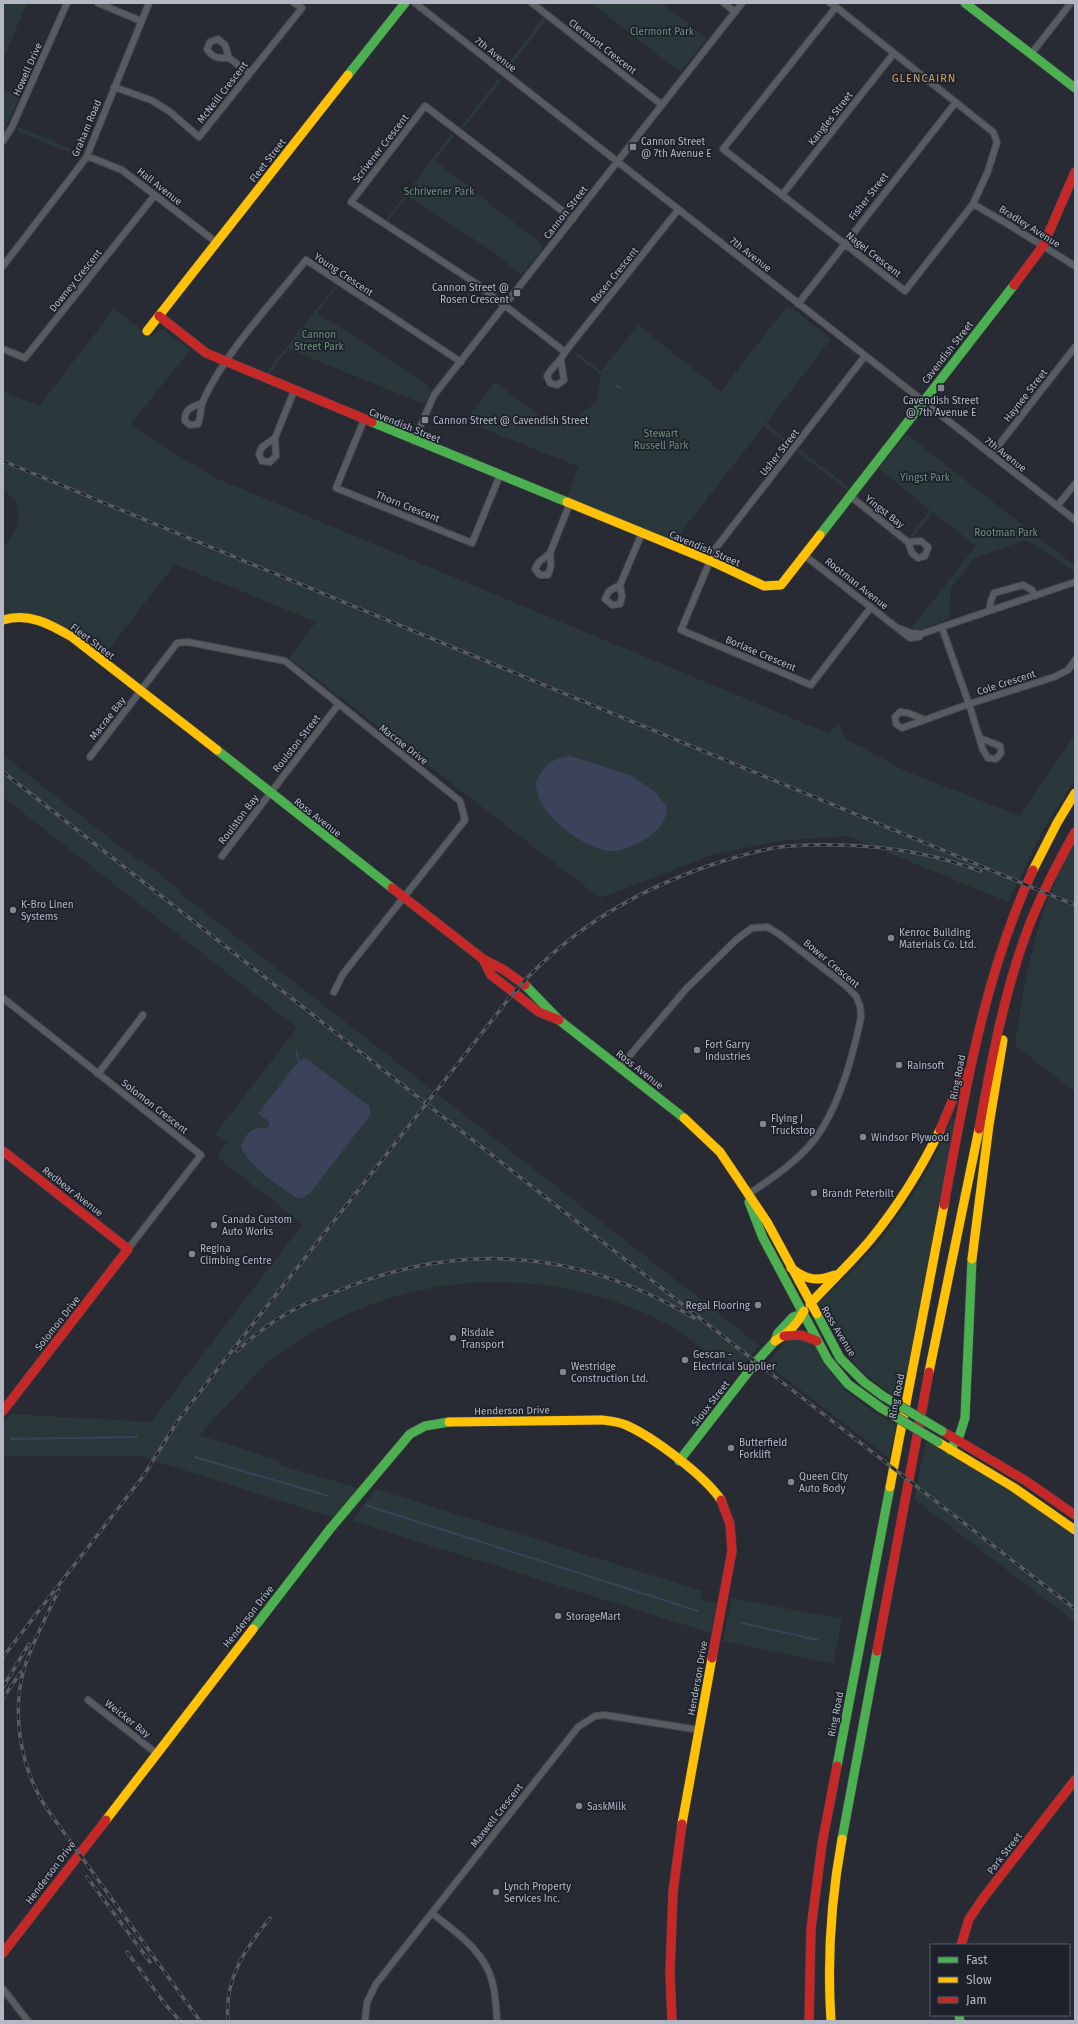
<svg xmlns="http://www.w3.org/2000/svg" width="1078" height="2024" viewBox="0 0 1078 2024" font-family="'Fira Sans',sans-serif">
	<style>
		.green { fill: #2a383b }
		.water { fill: #3a435a }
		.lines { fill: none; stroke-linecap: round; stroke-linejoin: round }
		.stream { stroke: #3a435a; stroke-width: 2 }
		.street-casing { stroke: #44464c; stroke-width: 8 }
		.fast-casing { stroke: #44464c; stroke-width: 10 }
		.slow-casing { stroke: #44464c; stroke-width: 10 }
		.jam-casing { stroke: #44464c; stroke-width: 10 }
		.street { stroke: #585b62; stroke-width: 6 }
		.fast { stroke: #4caf50; stroke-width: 9 }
		.slow { stroke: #ffc107; stroke-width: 9 }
		.jam { stroke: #c62828; stroke-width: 9 }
		.rail-casing { stroke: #575a5f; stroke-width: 3.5 }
		.rail { stroke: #1d212c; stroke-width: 2; stroke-dasharray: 6; stroke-linecap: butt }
		.fast-bridge-casing { stroke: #44464c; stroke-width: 10; stroke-linecap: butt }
		.fast-bridge { stroke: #4caf50; stroke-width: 9 }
		.poi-dot { fill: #828691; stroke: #1d212c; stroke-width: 1.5 }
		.labels { text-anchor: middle; stroke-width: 3.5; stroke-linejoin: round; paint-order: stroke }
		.park-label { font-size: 10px; fill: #6d927a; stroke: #1d212c }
		.street-label { font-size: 10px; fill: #b3b7c4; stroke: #1d212c }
		.poi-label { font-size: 10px; fill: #b3b7c4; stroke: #1d212c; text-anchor: start }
		.neighbourhood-label { font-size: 11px; letter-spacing: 1px; fill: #c69f6b; stroke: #1d212c }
	</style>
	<rect width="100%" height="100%" fill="#282b33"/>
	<!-- green -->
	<path class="green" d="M3,3h24l-24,56z
		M591,3h71l45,36 -27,33z
		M543,18l3,2 -38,50 -3,-2z
		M498,79l3,2 -38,48 -2,-2z
		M3,90l17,7 -17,34z
		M19,127l59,25 -1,4 -60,-25z
		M451,134l3,2 -19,25 109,85 -22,29 -34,-27 -81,-52 -19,25 -2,-1z
		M335,286l2,1 -20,26 101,65 14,12 -8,14 -136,-55 -19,25 -3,-1z
		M788,305l43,34 -65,84 24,20 -2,2 -24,-19 -80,102 -6,15 -111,-45 12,-31 -114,-46 30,-39 44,34 29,6 29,-20 4,-27 -26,-20 1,-3 25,19 37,-46 83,66z
		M114,309l38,29 6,-7 6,-1 26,20 -59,74 43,29 42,25 612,255 12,-9 6,16 18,8 39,22 117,46 18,-29 37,-52v45l-30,46 -37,76 -160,-66 -69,5 -64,13 -115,44 -311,-240 27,-36 -141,-58 -70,90 -22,-17 -21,-10 -59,-8v-71l13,-20 3,-13 -3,-13 -13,-14 1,-37 -1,-60 36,15z
		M906,434l169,132v6l-49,-32 -52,18 -23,30 -2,31 -31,11 -5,-1v-3l63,-80 -43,-34 -20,25 -3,-1 20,-26 -51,-41z
		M799,449l50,38 -2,3 -50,-38z
		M3,755l137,107 2,-2 39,31 -1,2 579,452 -18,24 -20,-15 -5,5c-21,-15 -41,-32 -65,-43 -129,-59 -275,-40 -386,49 -7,6 -14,15 -21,22 -15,16 -30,32 -45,48l81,26 -1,4 79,23 -23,30 -196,-62h-136v-32l8,-10 140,8 182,-237 -30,39 -86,-67 10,-14 -12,-9 82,-106 -294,-231z
		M1075,843v249l-60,-47c10,-70 23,-141 60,-202z
		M951,1118l4,2 -53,280c-46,-26 -60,-51 -84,-96 21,-21 45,-42 63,-65 27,-34 57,-80 70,-121z
		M793,1338c6,0 12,0 18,3 7,6 19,31 26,39 15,19 38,33 59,45l-7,33 -122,-94 16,-20z
		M926,1441l82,48 67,46v87l-161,-123z
		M376,1489l326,102 -2,8 17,4 -6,30 -359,-112z
		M732,1598l110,21 -9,45 -110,-23z"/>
	<!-- water -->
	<path class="water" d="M570,756l60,19 25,17 12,15c-1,16 -10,25 -23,33 -9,5 -21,11 -31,11 -23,1 -59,-27 -70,-45 -4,-6 -6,-16 -8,-23 11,-19 14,-23 35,-27z
		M303,1059l5,1 61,46 2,8 -60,78 -8,6h-6c-16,-10 -52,-35 -56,-52 8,-16 8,-18 26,-18l3,-6 -12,-8 35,-46z"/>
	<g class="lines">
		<!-- stream -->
		<path class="stream" d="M617,386l3,2
			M296,1051l4,14
			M11,1439l126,-2
			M195,1457l133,39
			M365,1505l333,106
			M742,1623l76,17"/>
		<!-- street casing -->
		<g class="street-casing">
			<path id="street" d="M98,3l43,18
				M415,3l660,517
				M532,3l130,102
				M724,3l11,9
				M830,3l6,4 157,125 4,10 -9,29 -15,33 -68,87 -182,-142 113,-142
				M1031,54l40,-51
				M229,58c-10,0 -16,1 -22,-9l3,-7 8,-3 7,6 4,13 20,15
				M114,87l37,13 18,11 30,26 103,-129 -8,-5
				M3,141l9,-14 55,-124
				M87,156l35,14 94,72
				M782,195l112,-142
				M973,204l33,19 69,43
				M3,266l83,-108 63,-155
				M798,304l158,-202
				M3,349l22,9 130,-163
				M565,352l-88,-68 -126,-82 74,-96 148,113
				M865,356l-150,193 -34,81 130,55 60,-78
				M561,361l3,19 -7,5 -7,-2 -3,-7c5,-10 13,-13 18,-24l113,-142
				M202,403c-10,4 -18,6 -17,18l5,4 8,-1c4,-10 2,-16 5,-23 22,-49 70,-99 103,-141l155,102
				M364,420l-28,68 136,55 28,-68
				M275,438l-13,9 -3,7 3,7 8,1 6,-6 -1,-18 19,-47
				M414,441l20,-46 308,-392
				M991,455l84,-108
				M850,496l58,46 4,11 6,5 7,-2 3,-9 -7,-6 -13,1
				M1057,506l18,-22
				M550,553l-11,9 -4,7 5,6h8l3,-9 -1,-13 20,-50
				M804,555l106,83 9,-1 2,-3 154,-52
				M620,585l-11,6 -4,8 7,6 8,-1 2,-8 -2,-11 22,-52
				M989,611l2,-10 3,-8 29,-8 9,5 3,6
				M898,628l13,5 10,1
				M942,628l27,76 85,-27 14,-7 7,-10
				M923,719l-15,-6 -8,-1 -5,5 1,7 6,4 67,-24 14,46 5,8 8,1 5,-6 -1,-7 -20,-8
				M90,757l87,-114 11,-1 97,19 175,140 5,19 -122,154 -9,18
				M222,856l116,-151
				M3,998l198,157 -73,94
				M620,1067l66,-78 51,-50 15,-11 15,-1 12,7 66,51 11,11 4,10 1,11c-8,39 -22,90 -46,122 -18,23 -44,40 -68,56
				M98,1074l45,-59
				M88,1700l68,53
				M432,1913c23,19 52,37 60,68 4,13 4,27 5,40
				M3,1989l25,32
				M365,2021l2,-19 9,-18 202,-257 17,-11 10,-1 94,15"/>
		</g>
		<!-- fast casing -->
		<g class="fast-casing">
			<path id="fast" d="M965,3l110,85
				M348,75l57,-72
				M372,422l195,80
				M820,535l194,-250
				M217,750l175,138
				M525,985l34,35 125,98
				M749,1202l14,36 65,122 20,24 33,24
				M817,1314l23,44 24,24 19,14
				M950,1450l10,-16 5,-16 7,-159
				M679,1461l77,-99 19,-21 3,-8 15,-16 9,-3
				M253,1629l77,-100 80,-95 15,-8 24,-4
				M837,1766l53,-279
				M842,1839l35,-188
				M959,2015l1,6"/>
		</g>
		<!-- slow casing -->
		<g class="slow-casing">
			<path id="slow" d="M147,331l201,-256
				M567,502l144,59 53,25 17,-1 39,-50
				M3,620c25,-8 47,4 69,17l145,113
				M1033,870l24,-47 18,-30
				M684,1118l36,34 47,70 50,92
				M972,1259l17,-134 14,-85
				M791,1268c15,12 26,14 44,7
				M810,1304c20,-22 42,-42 61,-65 27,-33 50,-70 69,-109
				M775,1341c13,-7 22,-16 29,-30
				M929,1372l50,-243
				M449,1422l153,-2c8,1 17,2 24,5 27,12 79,51 95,75
				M938,1442l75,45 62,43
				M890,1487l54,-282
				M106,1820l147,-191
				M682,1824l30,-166
				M831,2021c-4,-61 0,-122 11,-182"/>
		</g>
		<!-- jam casing -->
		<g class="jam-casing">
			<path id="jam" d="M1014,285l29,-39 32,-74
				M159,316l47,37 166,69
				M392,888l91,71 21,11 21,15
				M483,959l8,16 48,37 20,8
				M979,1129c12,-66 24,-132 47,-195 13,-36 31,-69 49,-102
				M940,1130l24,-57
				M3,1151l125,98 -125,162
				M944,1205c21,-114 40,-229 89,-335
				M784,1336l17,-1 16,6
				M942,1431l84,50 49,34
				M877,1651l52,-279
				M712,1658l20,-107 -2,-27 -9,-24
				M961,1945l8,-26 15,-22 91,-117
				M3,1953l103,-133
				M672,2021l-2,-48 3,-81 9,-68
				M809,2021l2,-92 11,-85 15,-78"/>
		</g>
		<!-- street -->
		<use href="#street" class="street"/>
		<!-- fast -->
		<use href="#fast" class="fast"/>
		<!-- slow -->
		<use href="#slow" class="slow"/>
		<!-- jam -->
		<use href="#jam" class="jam"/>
		<!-- rail casing -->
		<g class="rail-casing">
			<path id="rail" d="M3,461l1072,444
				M3,772l753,590 319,247
				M237,1351c18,-17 40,-33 62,-44 11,-6 24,-10 36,-15 124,-52 244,-43 359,26
				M59,1590c-12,24 -24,48 -33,73 -16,47 -6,105 21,146l153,212
				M3,1657l141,-182 33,-53 39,-51 295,-375c53,-63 125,-106 203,-132 24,-8 50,-16 76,-18 47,-3 99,0 145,11 15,4 31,9 46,14
				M3,1687l26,-43
				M3,1698l18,-26
				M87,1877l63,85
				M127,1952l38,52 15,17
				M228,2021c-4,-42 17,-72 42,-103"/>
		</g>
		<!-- rail -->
		<use href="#rail" class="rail"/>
		<!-- fast-bridge casing -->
		<g class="fast-bridge-casing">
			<path id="fast-bridge" d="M883,1396l59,35
				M881,1408l57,34"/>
		</g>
		<!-- fast-bridge -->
		<use href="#fast-bridge" class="fast-bridge"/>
	</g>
	<!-- markers -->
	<g class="poi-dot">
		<rect x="629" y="143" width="8" height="8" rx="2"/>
		<rect x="513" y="289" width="8" height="8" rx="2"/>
		<rect x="937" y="384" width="8" height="8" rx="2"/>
		<rect x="421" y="416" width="8" height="8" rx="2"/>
		<circle cx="13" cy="910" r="4"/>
		<circle cx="891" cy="938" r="4"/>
		<circle cx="697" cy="1050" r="4"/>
		<circle cx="899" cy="1065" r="4"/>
		<circle cx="763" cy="1124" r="4"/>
		<circle cx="863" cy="1137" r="4"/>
		<circle cx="814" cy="1193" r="4"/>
		<circle cx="214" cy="1225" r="4"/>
		<circle cx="192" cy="1254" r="4"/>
		<circle cx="758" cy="1305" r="4"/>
		<circle cx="453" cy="1338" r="4"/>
		<circle cx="685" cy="1360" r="4"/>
		<circle cx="563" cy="1372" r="4"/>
		<circle cx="731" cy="1448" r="4"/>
		<circle cx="791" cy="1482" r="4"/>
		<circle cx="558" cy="1616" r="4"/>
		<circle cx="579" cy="1806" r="4"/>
		<circle cx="496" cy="1892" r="4"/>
	</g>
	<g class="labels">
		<!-- park labels -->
		<g class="park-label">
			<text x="662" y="35">Clermont Park</text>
			<text x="439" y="195">Schrivener Park</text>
			<text x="319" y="338">Cannon<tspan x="319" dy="12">Street Park</tspan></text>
			<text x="661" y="437">Stewart<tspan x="661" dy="12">Russell Park</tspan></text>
			<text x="925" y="481">Yingst Park</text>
			<text x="1006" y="536">Rootman Park</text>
		</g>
		<!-- street labels -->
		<g class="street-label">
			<text transform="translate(603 46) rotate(38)" y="4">Clermont Crescent</text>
			<text transform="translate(496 54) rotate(38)" y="4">7th Avenue</text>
			<text transform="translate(27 69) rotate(-66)" y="4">Howell Drive</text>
			<text transform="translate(222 92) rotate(-52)" y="4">McNeill Crescent</text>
			<text transform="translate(830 118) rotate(-52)" y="4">Kangles Street</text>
			<text transform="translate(86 128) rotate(-67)" y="4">Graham Road</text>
			<text transform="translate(380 148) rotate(-52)" y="4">Scrivener Crescent</text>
			<text transform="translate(267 160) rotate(-52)" y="4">Fleet Street</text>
			<text transform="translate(160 186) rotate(38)" y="4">Hall Avenue</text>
			<text transform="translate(868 196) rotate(-52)" y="4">Fisher Street</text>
			<text transform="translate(565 212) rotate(-52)" y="4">Cannon Street</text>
			<text transform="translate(1030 226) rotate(32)" y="4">Bradley Avenue</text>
			<text transform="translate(751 254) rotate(38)" y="4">7th Avenue</text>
			<text transform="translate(874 254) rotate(38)" y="4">Nagel Crescent</text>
			<text transform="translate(344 274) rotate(34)" y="4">Young Crescent</text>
			<text transform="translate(614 275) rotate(-51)" y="4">Rosen Crescent</text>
			<text transform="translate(75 280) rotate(-51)" y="4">Downey Crescent</text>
			<text transform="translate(947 352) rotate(-52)" y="4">Cavendish Street</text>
			<text transform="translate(1025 395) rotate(-52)" y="4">Haynee Street</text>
			<text transform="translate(405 425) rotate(22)" y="4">Cavendish Street</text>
			<text transform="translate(779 452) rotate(-52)" y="4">Usher Street</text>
			<text transform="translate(1006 454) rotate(38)" y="4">7th Avenue</text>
			<text transform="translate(408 506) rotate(22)" y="4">Thorn Crescent</text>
			<text transform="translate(885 511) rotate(38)" y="4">Yingst Bay</text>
			<text transform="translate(705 548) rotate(23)" y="4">Cavendish Street</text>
			<text transform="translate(857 583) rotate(38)" y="4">Rootman Avenue</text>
			<text transform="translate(93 641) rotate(37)" y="4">Fleet Street</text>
			<text transform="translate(761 653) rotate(23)" y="4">Borlase Crescent</text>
			<text transform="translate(1006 682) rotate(-18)" y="4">Cole Crescent</text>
			<text transform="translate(107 718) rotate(-52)" y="4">Macrae Bay</text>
			<text transform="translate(296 743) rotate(-52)" y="4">Roulston Street</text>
			<text transform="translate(404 744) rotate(38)" y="4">Macrae Drive</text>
			<text transform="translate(318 817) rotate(38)" y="4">Ross Avenue</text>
			<text transform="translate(238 819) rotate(-53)" y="4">Roulston Bay</text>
			<text transform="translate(832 963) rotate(40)" y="4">Bower Crescent</text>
			<text transform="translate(640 1069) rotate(38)" y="4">Ross Avenue</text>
			<text transform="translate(957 1077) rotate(-79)" y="4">Ring Road</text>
			<text transform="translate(155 1106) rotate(38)" y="4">Solomon Crescent</text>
			<text transform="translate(73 1191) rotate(38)" y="4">Redbear Avenue</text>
			<text transform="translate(57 1323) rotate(-52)" y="4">Solomon Drive</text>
			<text transform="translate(839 1331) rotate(59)" y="4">Ross Avenue</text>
			<text transform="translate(896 1396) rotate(-79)" y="4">Ring Road</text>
			<text transform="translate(710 1403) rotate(-52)" y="4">Sioux Street</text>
			<text transform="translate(512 1410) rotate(-1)" y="4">Henderson Drive</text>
			<text transform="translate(248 1616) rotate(-52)" y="4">Henderson Drive</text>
			<text transform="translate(697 1678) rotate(-80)" y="4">Henderson Drive</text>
			<text transform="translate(835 1714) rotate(-79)" y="4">Ring Road</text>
			<text transform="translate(128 1718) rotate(38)" y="4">Weicker Bay</text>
			<text transform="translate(496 1815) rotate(-52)" y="4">Maxwell Crescent</text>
			<text transform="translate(1004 1853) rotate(-52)" y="4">Park Street</text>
			<text transform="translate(50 1872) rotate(-53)" y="4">Henderson Drive</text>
		</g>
		<!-- poi labels -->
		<g class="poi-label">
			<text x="641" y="145">Cannon Street<tspan x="641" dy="12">@ 7th Avenue E</tspan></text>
			<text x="509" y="291" text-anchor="end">Cannon Street @<tspan x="509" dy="12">Rosen Crescent</tspan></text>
			<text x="941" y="404" text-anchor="middle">Cavendish Street<tspan x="941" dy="12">@ 7th Avenue E</tspan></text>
			<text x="433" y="424">Cannon Street @ Cavendish Street</text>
			<text x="21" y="908">K-Bro Linen<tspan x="21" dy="12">Systems</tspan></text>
			<text x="899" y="936">Kenroc Building<tspan x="899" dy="12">Materials Co. Ltd.</tspan></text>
			<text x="705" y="1048">Fort Garry<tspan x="705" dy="12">Industries</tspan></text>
			<text x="907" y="1069">Rainsoft</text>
			<text x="771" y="1122">Flying J<tspan x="771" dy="12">Truckstop</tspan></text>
			<text x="871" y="1141">Windsor Plywood</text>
			<text x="822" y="1197">Brandt Peterbilt</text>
			<text x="222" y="1223">Canada Custom<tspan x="222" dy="12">Auto Works</tspan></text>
			<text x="200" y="1252">Regina<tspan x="200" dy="12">Climbing Centre</tspan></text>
			<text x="750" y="1309" text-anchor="end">Regal Flooring</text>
			<text x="461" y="1336">Risdale<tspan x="461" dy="12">Transport</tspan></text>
			<text x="693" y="1358">Gescan -<tspan x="693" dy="12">Electrical Supplier</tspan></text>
			<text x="571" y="1370">Westridge<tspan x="571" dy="12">Construction Ltd.</tspan></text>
			<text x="739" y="1446">Butterfield<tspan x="739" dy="12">Forklift</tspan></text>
			<text x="799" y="1480">Queen City<tspan x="799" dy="12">Auto Body</tspan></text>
			<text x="566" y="1620">StorageMart</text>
			<text x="587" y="1810">SaskMilk</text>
			<text x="504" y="1890">Lynch Property<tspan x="504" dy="12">Services Inc.</tspan></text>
		</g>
		<!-- neighbourhood labels -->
		<g class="neighbourhood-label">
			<text x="924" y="82">GLENCAIRN</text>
		</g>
	</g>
	<!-- border -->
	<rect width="1078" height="2024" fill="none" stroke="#b3b7c4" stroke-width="8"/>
	<!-- legend -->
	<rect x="930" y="1944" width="140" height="72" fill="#1d212c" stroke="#595d69"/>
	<rect x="938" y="1957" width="20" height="6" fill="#4caf50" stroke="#595d69"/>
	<text x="966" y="1964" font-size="12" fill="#b3b7c4">Fast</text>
	<rect x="938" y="1977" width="20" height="6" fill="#ffc107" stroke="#595d69"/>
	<text x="966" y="1984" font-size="12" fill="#b3b7c4">Slow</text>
	<rect x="938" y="1997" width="20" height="6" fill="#c62828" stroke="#595d69"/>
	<text x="966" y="2004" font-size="12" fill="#b3b7c4">Jam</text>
</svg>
